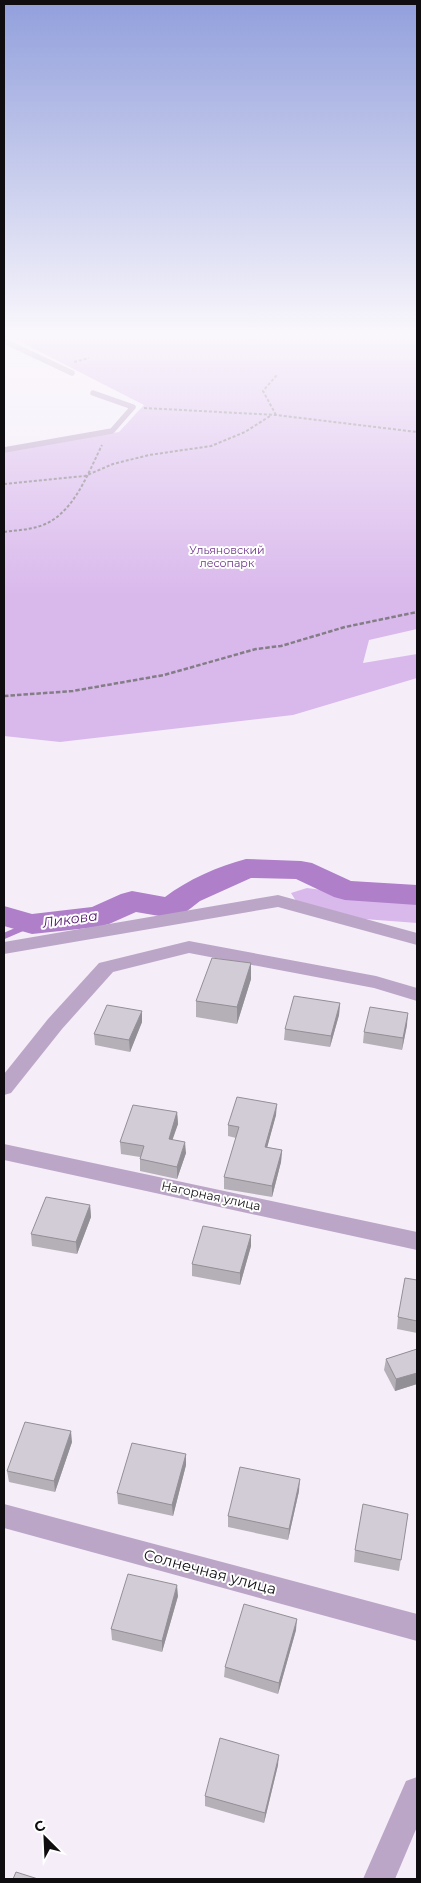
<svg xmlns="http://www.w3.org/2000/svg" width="421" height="1883" viewBox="0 0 421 1883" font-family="Montserrat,sans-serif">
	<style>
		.green { fill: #d9b8ec }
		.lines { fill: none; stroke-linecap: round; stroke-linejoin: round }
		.stream { stroke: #af7fc9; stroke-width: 6 }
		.river { fill: #af7fc9; fill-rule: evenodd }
		.path-far1 { stroke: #837e85; stroke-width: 2; stroke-dasharray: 3 2; stroke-linecap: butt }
		.path { stroke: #837e85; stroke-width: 2.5; stroke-dasharray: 4.5 2; stroke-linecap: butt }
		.lane { stroke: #bca6c8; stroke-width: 5.5 }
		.street { fill: #bca6c8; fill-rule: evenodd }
		.wall { fill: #b5afb8 }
		.shaded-wall { fill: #938f96 }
		.building { fill: #d2ccd6; stroke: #938f96 }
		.labels { text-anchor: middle; stroke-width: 4; stroke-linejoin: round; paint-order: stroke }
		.far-park-label { font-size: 11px; fill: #6e318b; stroke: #fff }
		.street-label { font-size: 12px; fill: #0f0d10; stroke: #fff }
		.water-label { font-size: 14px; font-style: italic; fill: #54146f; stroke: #fff }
		.near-street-label { font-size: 15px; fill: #0f0d10; stroke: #fff }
	</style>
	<rect width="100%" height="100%" fill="#f5eef9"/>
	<!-- green -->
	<path class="green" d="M4,333h413v296l-48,11 -6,23 54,-9v24l-124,37 -233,27 -56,-6v-284l115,-20 25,-27 -131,-67 -9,-1z
		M307,888l53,7 41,8 16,-1v21l-53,-4 -68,-18 -5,-8z"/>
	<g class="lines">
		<!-- stream -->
		<path class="stream" d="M4,936l28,-12"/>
		<!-- river -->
		<path class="river" d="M246,859l55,2 11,2 39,18 66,4v20l-72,-5 -11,-3 -38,-18 -45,-1 -51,23 -18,14 -11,3 -35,-6 -27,12 -11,3 -66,7 -28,-8v-20l28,8 60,-7 29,-13 11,-3 33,6c22,-17 54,-31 81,-38z"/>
		<!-- path-far1 -->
		<path class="path-far1" d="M74,362l15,-4
			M144,408l132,7 141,17
			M276,415l-13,-24 14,-16
			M4,484l81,-8 28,-12 36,-9 62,-9 34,-14 25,-16
			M4,532c13,-2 26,-2 39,-7 31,-12 45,-52 59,-80"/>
		<!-- path -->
		<path class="path" d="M4,696l69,-5 91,-16 92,-26 25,-3 64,-19 72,-15"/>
		<!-- lane -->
		<path class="lane" d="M4,341l68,32
			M4,450l108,-19 21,-24 -40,-14"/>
		<!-- street -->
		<path class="street" d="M278,895l139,38v12l-139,-38 -274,47v-12z
			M189,941l187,35 41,12v13l-43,-13 -185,-35 -76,19 -51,57 -51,64 -7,2v-21l44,-55 51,-56z
			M4,1144l413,88v18l-413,-90z
			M4,1504l413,110v27l-413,-113z
			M417,1777v50l-22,52h-32l43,-98z"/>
	</g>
	<!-- wall -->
	<path class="wall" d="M251,963v16l-14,45 -41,-7v-16z
		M340,1003l-1,12 -9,32 -46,-7 1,-11z
		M142,1022l-12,30 -35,-7 -1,-11z
		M407,1025l-5,25 -39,-7 1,-11z
		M177,1112l1,12 -6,15 14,14 -9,26 -37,-8v-14l-19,-3 -1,-12z
		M276,1115l-9,32 15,3 -1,12 -9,35 -48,-8v-12l12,-39 -8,-2v-11z
		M90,1205l1,12 -14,37 -45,-8 -1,-12z
		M251,1235v11l-11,39 -48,-9v-12z
		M417,1280v53l-20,-4 1,-12z
		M417,1349v35l-22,7 -11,-21 2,-11z
		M72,1442l-17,50 -46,-10 -2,-11z
		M186,1454v11l-13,51 -55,-12 -1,-11z
		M299,1491l-11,49 -60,-13v-11z
		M408,1514l-9,57 -45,-9 1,-12z
		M178,1596l-16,56 -50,-12 -1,-11z
		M296,1630l-18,64 -54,-17 1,-10z
		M278,1765l-14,58 -59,-17v-10z"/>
	<!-- shaded-wall -->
	<path class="shaded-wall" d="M251,963v16l-14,45v-17z
		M340,1003l-1,12 -9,32 1,-11z
		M142,1011v11l-12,30 -1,-12z
		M408,1013l-1,12 -5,25 1,-12z
		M277,1104l-1,11 -12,44 1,-12z
		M177,1112l1,12 -9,26v-11z
		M185,1142l1,11 -9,26v-12z
		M282,1150l-1,12 -9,35v-11z
		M90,1205l1,12 -14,37 -1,-12z
		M251,1235v11l-11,39v-12z
		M417,1373v11l-22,7 1,-12z
		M71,1431l1,11 -17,50 -1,-11z
		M186,1454v11l-13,51 -1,-11z
		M300,1479l-1,12 -11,49 1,-11z
		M177,1585l1,11 -16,56v-11z
		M297,1619l-1,11 -18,64 1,-11z
		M279,1755l-1,10 -14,58 1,-10z"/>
	<!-- building -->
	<path class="building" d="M212,958l39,5 -14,44 -41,-6z
		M294,996l46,7 -9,33 -46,-7z
		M107,1005l35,6 -13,29 -35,-6z
		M370,1007l38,6 -5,25 -39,-6z
		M237,1097l40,7 -12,43 17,3 -10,36 -48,-9 15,-50 -11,-2z
		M133,1105l44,7 -8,27 16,3 -8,25 -37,-8 4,-13 -24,-4z
		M46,1197l44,8 -14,37 -45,-8z
		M203,1226l48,9 -11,38 -48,-9z
		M405,1278l12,2v41l-19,-4z
		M417,1349v24l-21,6 -10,-20z
		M25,1422l46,9 -17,50 -47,-10z
		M132,1443l54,11 -14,51 -55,-12z
		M240,1467l60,12 -11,50 -61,-13z
		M363,1504l45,10 -7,46 -46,-10z
		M128,1574l49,11 -15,56 -51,-12z
		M244,1604l53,15 -18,64 -54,-16z
		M220,1738l59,17 -14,58 -60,-17z
		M16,1872l22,7h-25z"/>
	<!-- sky -->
	<linearGradient id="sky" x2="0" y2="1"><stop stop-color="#919fdc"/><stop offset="0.56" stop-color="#faf7fc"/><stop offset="1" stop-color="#faf7fc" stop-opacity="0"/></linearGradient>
	<rect width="421" height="597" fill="url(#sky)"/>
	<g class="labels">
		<!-- far-park labels -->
		<g class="far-park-label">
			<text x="227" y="554">Ульяновский<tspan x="227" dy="13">лесопарк</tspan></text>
		</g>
		<!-- street labels -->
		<g class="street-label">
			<text transform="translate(211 1196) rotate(12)" y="4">Нагорная улица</text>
		</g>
		<!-- water labels -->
		<g class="water-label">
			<text transform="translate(70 919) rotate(-8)" y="5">Ликова</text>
		</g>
		<!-- near-street labels -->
		<g class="near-street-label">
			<text transform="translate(210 1572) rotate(15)" y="5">Солнечная улица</text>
		</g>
	</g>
	<!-- border -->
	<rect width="421" height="1883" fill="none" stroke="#0f0d10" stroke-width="10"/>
	<!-- north arrow -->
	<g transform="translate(45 1838) rotate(336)" stroke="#ffffff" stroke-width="4" paint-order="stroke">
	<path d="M0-4L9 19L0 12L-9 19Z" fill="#0f0d10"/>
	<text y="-8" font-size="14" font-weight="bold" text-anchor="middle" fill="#0f0d10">С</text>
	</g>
</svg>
